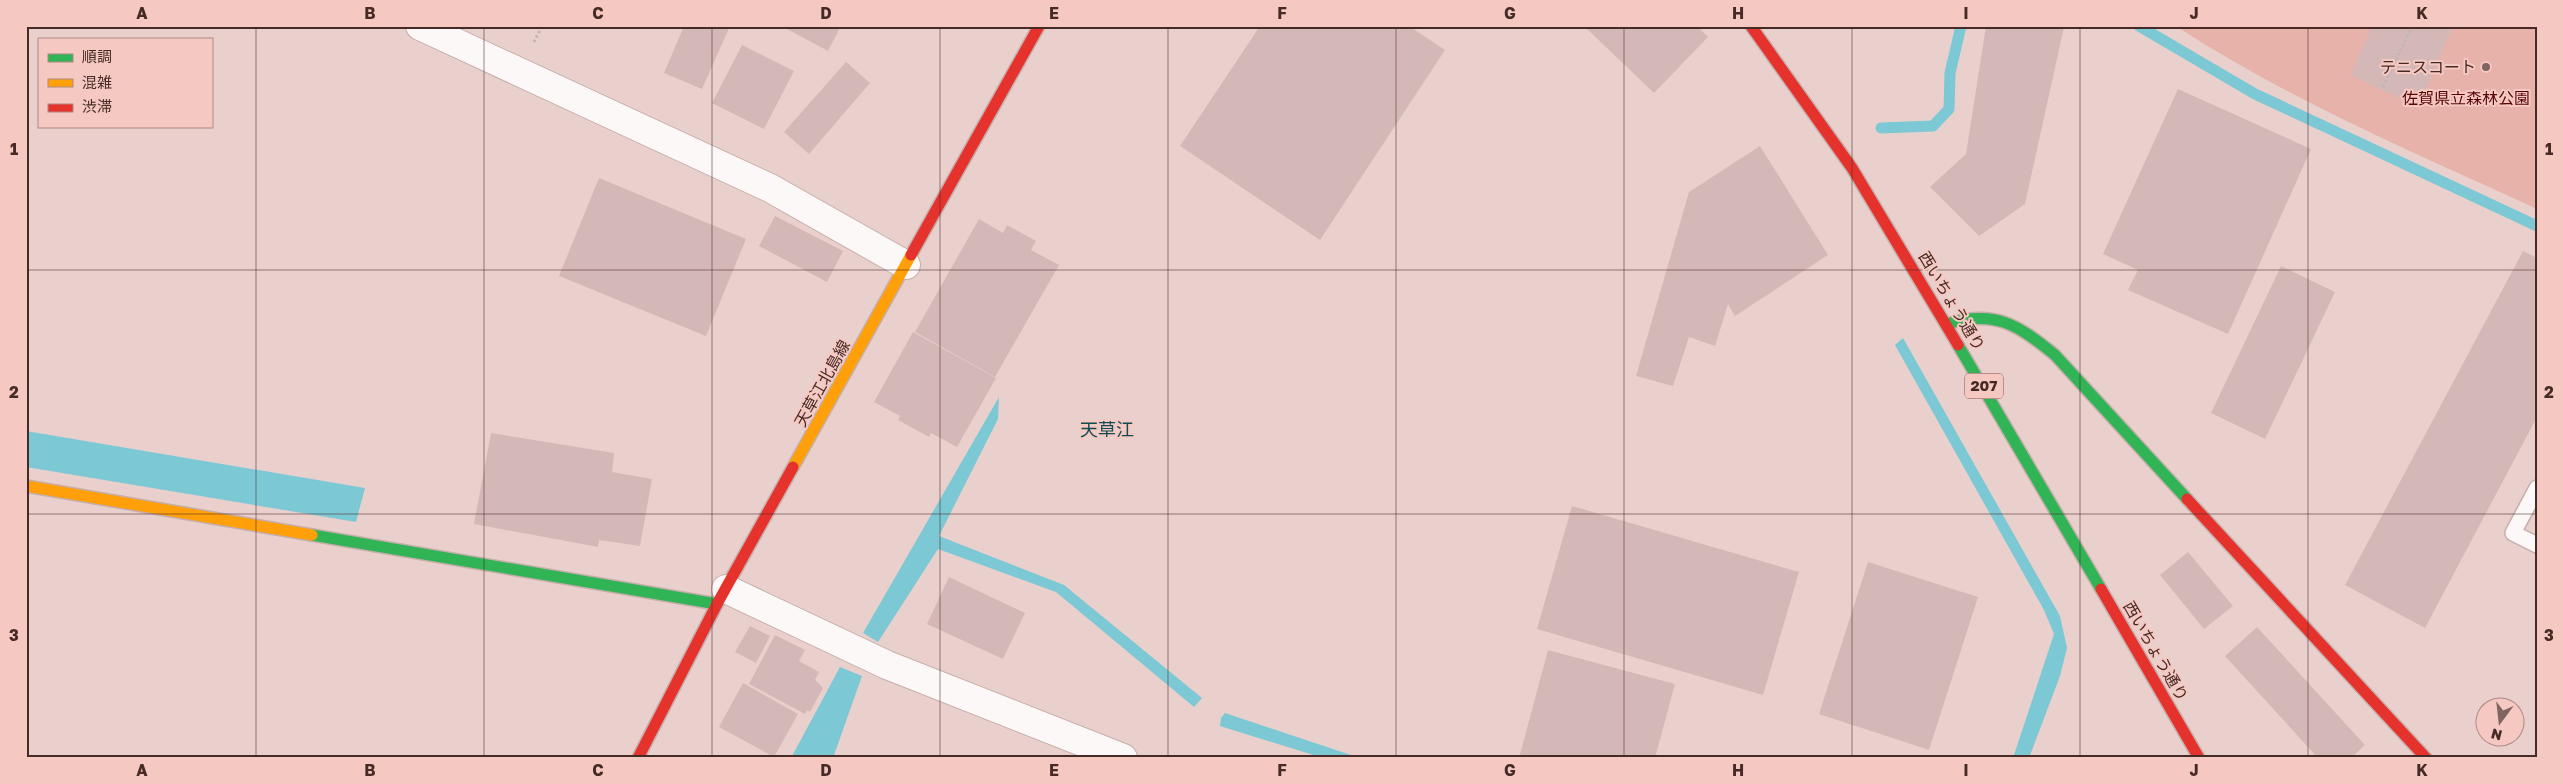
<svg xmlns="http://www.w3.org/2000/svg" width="2563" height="784" viewBox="0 0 2563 784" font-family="'Golos Text','Noto Sans JP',sans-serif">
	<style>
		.green { fill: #e6b2a9 }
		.water { fill: #7cc8d4 }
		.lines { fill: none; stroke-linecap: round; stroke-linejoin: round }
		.stream { stroke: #7cc8d4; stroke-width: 11 }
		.building { fill: #d4b8b8 }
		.lane-casing { stroke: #c6aeaa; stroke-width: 18 }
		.street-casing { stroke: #c6aeaa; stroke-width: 30 }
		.fast-casing { stroke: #c6aeaa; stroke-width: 14 }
		.slow-casing { stroke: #c6aeaa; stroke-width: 14 }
		.jam-casing { stroke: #c6aeaa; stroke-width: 14 }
		.path { stroke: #c1b6b5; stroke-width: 3; stroke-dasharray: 2.5 2.5; stroke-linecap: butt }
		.lane { stroke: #fcf8f8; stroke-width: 15 }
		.street { stroke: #fcf8f8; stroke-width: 28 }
		.fast { stroke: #30b455; stroke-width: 11 }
		.slow { stroke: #ff9f0a; stroke-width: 11 }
		.jam { stroke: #e5322d; stroke-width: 11 }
		.grid { fill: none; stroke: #462a25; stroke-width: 1; stroke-opacity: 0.55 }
		.poi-dot { fill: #7f6460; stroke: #f5c8c1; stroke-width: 2 }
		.labels { text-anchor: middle; stroke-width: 4; stroke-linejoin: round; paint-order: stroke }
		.shield { fill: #f5c8c1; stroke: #7a5954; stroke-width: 1 }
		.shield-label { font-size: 15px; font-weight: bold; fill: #462a25 }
		.poi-label { font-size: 16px; fill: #462a25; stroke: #f5c8c1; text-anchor: end }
		.park-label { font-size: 16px; fill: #550703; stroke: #f5c8c1 }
		.street-label { font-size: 16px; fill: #462a25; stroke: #f5c8c1 }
		.neighbourhood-label { font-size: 18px; fill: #0f4b54; stroke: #f5c8c1 }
		.neatline { fill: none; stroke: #462a25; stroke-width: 2 }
		.grid-label { font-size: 16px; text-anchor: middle; font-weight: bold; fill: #462a25 }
	</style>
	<rect width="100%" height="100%" fill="#e9d0cd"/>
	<!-- green -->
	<path class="green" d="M2176,26h361v183c-122,-56 -248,-109 -361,-183z"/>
	<!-- water -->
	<path class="water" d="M1903,338l157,278 7,32 -7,28 -31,82h-16l41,-124 -10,-24 -149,-265z
		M999,397l-1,22 -59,117 125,49 138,113 -8,9 -138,-115 -118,-43 -60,93 -15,-9z
		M26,431l339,57 -9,34 -330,-55z
		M840,667l22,9 -29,82h-42z
		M1225,713l135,45h-37l-103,-32 1,-8z"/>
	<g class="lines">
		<!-- stream -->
		<path class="stream" d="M2139,26l116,68 282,132
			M1881,128l52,-2 16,-17 1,-36 11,-47"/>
	</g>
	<!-- building -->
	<path class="building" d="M684,26h46l-28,63 -38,-16z
		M786,26h55l-13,25 -43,-23z
		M1260,26h149l36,24 -125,190 -140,-94z
		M1584,26h113l11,11 -54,56z
		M1986,26l78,1 -39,177 -46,32 -49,-49 36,-33z
		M2372,26h81l-35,81 -67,-32z
		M742,45l52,26 -30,58 -52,-26z
		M846,62l24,21 -61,71 -25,-22z
		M2178,89l133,60 -83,185 -100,-44 10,-20 -35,-16z
		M1760,146l68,109 -93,61 -7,-12 -13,42 -26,-9 -16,49 -37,-10 53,-184z
		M599,178l147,61 -40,97 -147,-60z
		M775,216l68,35 -16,31 -68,-36z
		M979,219l24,14 4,-8 29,16 -5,9 28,15 -64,112 -80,-45z
		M2523,251l14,7v159l-112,211 -80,-43z
		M2281,266l54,26 -70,147 -54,-26z
		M913,332l83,46 -39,69 -26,-14 -2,4 -31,-17 2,-4 -26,-14z
		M491,433l123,20 -2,19 40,7 -12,67 -41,-6 -1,7 -124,-23z
		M1572,506l227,66 -36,123 -226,-66z
		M2188,552l45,54 -29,23 -44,-54z
		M1868,562l110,35 -49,153 -110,-36z
		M949,577l76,36 -22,46 -76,-35z
		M750,626l20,10 -14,27 -21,-11z
		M2257,627l108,118 -14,13h-33l-93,-102z
		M775,635l30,15 -6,11 20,11 -4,8 8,8 -13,24 -3,-2 -2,4 -56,-30z
		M1548,650l127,34 -20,74h-136z
		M743,683l55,31 -24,43 -55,-30z"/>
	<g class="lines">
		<!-- lane casing -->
		<g class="lane-casing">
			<path id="lane" d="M2537,488l-24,45 24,12"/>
		</g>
		<!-- street casing -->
		<g class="street-casing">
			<path id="street" d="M420,26l350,162 136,77
				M726,589l161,76 236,93"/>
		</g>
		<!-- fast casing -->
		<g class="fast-casing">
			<path id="fast" d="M1947,324c48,-15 71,1 108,31l132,144
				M1958,345l143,244
				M312,535l405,69"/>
		</g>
		<!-- slow casing -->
		<g class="slow-casing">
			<path id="slow" d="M793,467l118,-212
				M26,486l286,49"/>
		</g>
		<!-- jam casing -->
		<g class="jam-casing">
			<path id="jam" d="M1751,26l101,142 106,177
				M911,255l128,-229
				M2187,499l239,259
				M2101,589l98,169
				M638,758l79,-154 76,-137"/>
		</g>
		<!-- path -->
		<path class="path" d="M534,42l8,-16
			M2383,87l29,-61"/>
		<!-- lane -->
		<use href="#lane" class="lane"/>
		<!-- street -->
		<use href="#street" class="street"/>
		<!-- fast -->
		<use href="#fast" class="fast"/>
		<!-- slow -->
		<use href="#slow" class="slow"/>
		<!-- jam -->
		<use href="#jam" class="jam"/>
	</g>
	<!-- grid -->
	<path class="grid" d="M256,26v732M484,26v732M712,26v732M940,26v732M1168,26v732M1396,26v732M1624,26v732M1852,26v732M2080,26v732M2308,26v732M26,270h2511M26,514h2511"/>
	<!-- markers -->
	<circle class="poi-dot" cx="2486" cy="67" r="5"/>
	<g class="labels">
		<!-- shield labels -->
		<rect class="shield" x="1965" y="373.5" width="38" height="25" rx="4"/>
		<g class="shield-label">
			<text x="1984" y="391">207</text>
		</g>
		<!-- poi labels -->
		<g class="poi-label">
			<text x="2476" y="73">テニスコート</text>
		</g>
		<!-- park labels -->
		<g class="park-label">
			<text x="2466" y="104">佐賀県立森林公園</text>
		</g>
		<!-- street labels -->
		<g class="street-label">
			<text transform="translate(1952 301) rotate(59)" y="6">西いちょう通り</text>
			<text transform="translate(822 383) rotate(-61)" y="6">天草江北島線</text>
			<text transform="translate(2156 651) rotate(60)" y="6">西いちょう通り</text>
		</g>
		<!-- neighbourhood labels -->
		<g class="neighbourhood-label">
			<text x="1107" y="436">天草江</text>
		</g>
	</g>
	<!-- border -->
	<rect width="2563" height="784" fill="none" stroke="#f5c8c1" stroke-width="55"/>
	<!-- legend -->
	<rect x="38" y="38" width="175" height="90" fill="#f5c8c1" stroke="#af8983"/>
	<rect x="48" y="54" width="25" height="8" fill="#30b455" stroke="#af8983"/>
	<text x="82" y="62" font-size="15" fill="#462a25">順調</text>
	<rect x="48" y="79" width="25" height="8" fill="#ff9f0a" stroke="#af8983"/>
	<text x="82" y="88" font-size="15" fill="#462a25">混雑</text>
	<rect x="48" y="104" width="25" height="8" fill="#e5322d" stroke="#af8983"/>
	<text x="82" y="112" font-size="15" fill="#462a25">渋滞</text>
	<!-- north arrow -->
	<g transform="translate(2500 722) rotate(195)"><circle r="24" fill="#f5c8c1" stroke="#af8983"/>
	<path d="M0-4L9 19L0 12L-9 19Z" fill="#7f6460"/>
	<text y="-8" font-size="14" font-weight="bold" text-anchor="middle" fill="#462a25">N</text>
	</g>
	<rect x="28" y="28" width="2508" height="728" class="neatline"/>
	<g class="grid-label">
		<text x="142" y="19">A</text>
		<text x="370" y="19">B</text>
		<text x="598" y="19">C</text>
		<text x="826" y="19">D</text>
		<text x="1054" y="19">E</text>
		<text x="1282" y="19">F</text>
		<text x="1510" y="19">G</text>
		<text x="1738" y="19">H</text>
		<text x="1966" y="19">I</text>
		<text x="2194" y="19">J</text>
		<text x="2422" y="19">K</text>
		<text x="14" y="155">1</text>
		<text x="2549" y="155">1</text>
		<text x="14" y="398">2</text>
		<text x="2549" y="398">2</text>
		<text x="14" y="641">3</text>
		<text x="2549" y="641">3</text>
		<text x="142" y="776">A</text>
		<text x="370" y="776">B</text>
		<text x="598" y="776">C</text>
		<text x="826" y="776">D</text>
		<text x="1054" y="776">E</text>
		<text x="1282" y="776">F</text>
		<text x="1510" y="776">G</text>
		<text x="1738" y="776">H</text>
		<text x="1966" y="776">I</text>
		<text x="2194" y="776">J</text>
		<text x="2422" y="776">K</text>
	</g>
</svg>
